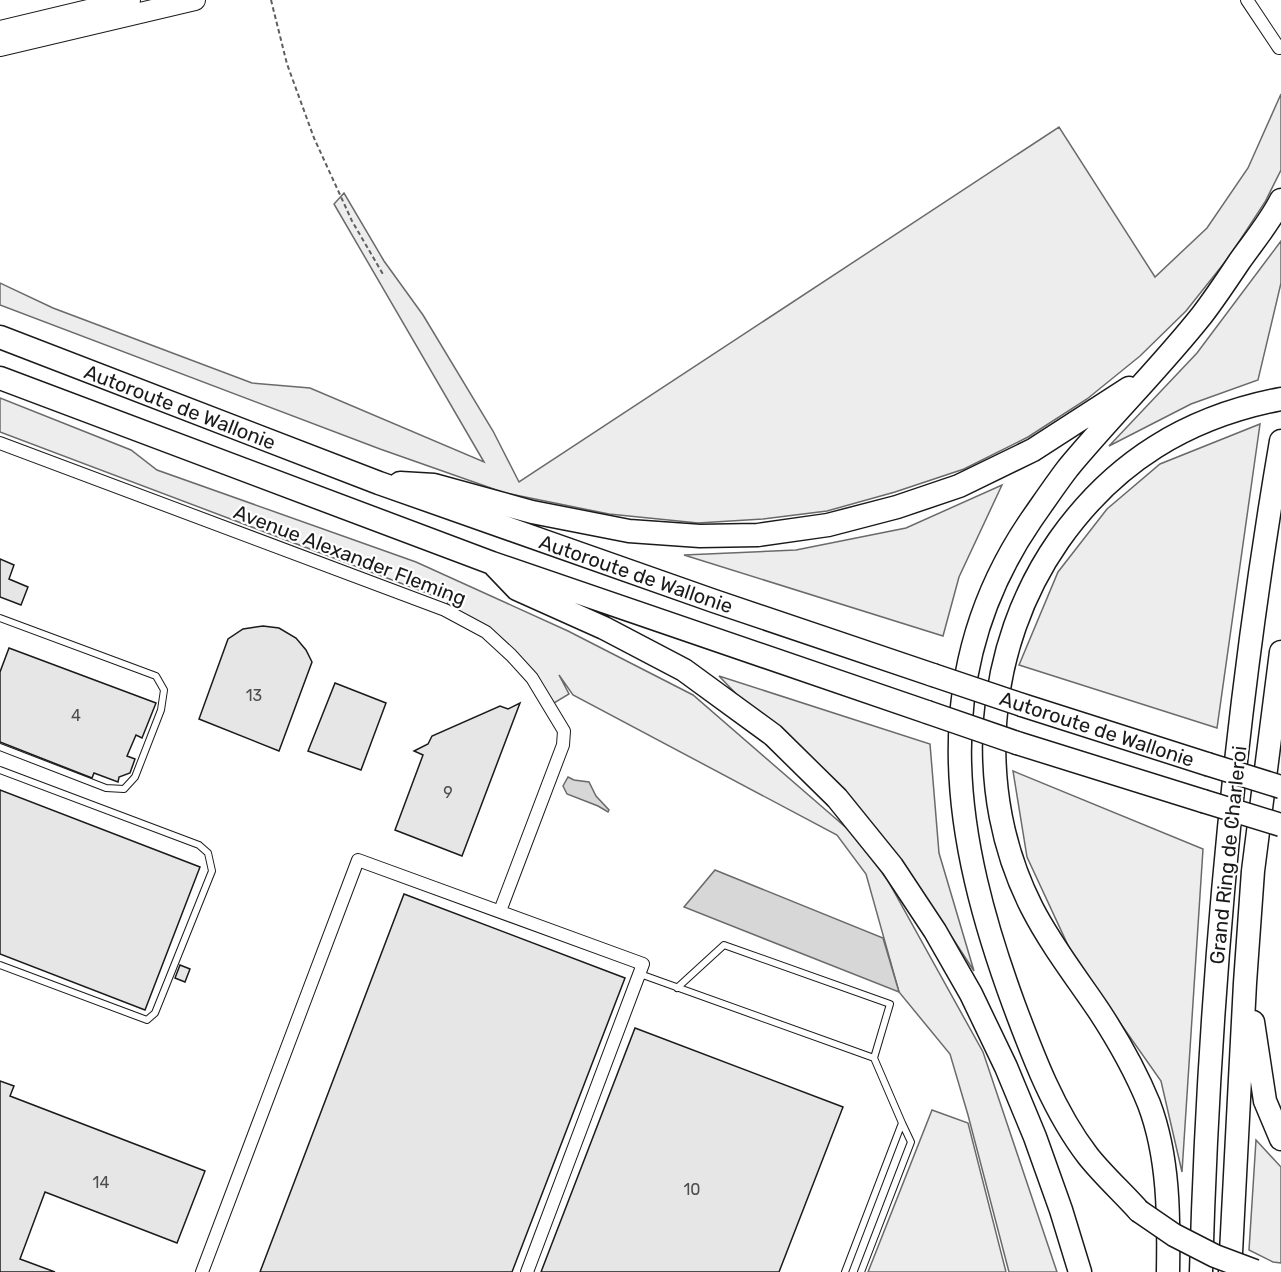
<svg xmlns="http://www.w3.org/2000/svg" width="1281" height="1272" viewBox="0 0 1281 1272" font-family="Rubik,sans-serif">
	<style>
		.built { fill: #ededed; stroke: #6a6a6a; stroke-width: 1.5 }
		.water { fill: #d7d7d7; stroke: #6a6a6a; stroke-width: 1.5 }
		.building { fill: #e6e6e6; stroke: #1a1a1a; stroke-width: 1.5 }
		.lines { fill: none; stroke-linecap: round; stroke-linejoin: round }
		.service-casing { stroke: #1a1a1a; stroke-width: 8 }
		.minor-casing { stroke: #1a1a1a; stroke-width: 14 }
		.primary-casing { stroke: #1a1a1a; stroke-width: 22 }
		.motorway-casing { stroke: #1a1a1a; stroke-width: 25 }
		.path { stroke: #5f5f5f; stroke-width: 2; stroke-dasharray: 4.5 3; stroke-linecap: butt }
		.service { stroke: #fff; stroke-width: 6 }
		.minor { stroke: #fff; stroke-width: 12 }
		.primary { stroke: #fff; stroke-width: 20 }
		.motorway { stroke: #fff; stroke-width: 22 }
		.motorway-bridge-casing { stroke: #1a1a1a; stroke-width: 25; stroke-linecap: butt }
		.motorway-bridge { stroke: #fff; stroke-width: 22 }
		.labels { text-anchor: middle; stroke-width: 4.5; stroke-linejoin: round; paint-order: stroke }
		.number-label { font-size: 16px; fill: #4d4d4d }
		.street-label { font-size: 20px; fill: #1a1a1a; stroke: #fff }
	</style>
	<rect width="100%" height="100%" fill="#fff"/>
	<!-- built -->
	<path class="built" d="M1281,94v76l-16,32 -36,55 -43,54 -46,45 -53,43 -59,38 -64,32 -69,23 -68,19 -64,8 -65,4 -89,-9 -104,-21 -125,-44 -380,-144v-22l53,25 199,75 58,5 174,74 -150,-258 10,-11 40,68 39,54 70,116 26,51 540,-355 96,150 52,-49 41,-60z
		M1281,241v42l-23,97 -67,24 -82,42 88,-93z
		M0,398l131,52 26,20 259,92 152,69 125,64 157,136 37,48 96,173 74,220h-48l-41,-157 -18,-61 -51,-62 -33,-118 -29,-39 -264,-140 -14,-20 10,19 -20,12 -38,-51 -66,-45 5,-14 -10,2 -440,-166z
		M1260,424l-43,304 -198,-63 39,-93 49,-63 53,-45z
		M1002,485l-43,92 -16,59 -259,-81 112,-5 110,-22z
		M719,676l211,68 9,109 35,118 -60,-92z
		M1013,771l190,78 -21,323 -21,-91 -88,-125 -46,-99z
		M932,1110l36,13 38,149h-138z
		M1256,1140l25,27v96l-8,-1 -24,-12z"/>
	<!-- water -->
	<path class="water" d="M568,777l6,3 15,2 7,14 13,14 -1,2 -10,-6 -31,-12 -4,-8z
		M715,870l168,68 16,54 -215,-85z"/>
	<!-- building -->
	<path class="building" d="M0,559l14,6 -5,14 19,8 -7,18 -21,-8z
		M263,626l16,2 17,10 10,12 6,12 -33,89 -80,-32 29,-80 15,-10z
		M9,648l147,55 -14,35 -6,-3 -9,21 8,3 -5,14 -11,4 -1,5 -24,-9 -2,5 -92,-36v-70z
		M335,683l51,20 -25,67 -53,-19z
		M520,703l-58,153 -67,-26 28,-75 -9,-4 14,-7 4,-8 68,-30 8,3z
		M0,790l200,77 -55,143 -145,-56z
		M404,894l221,84 -113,294h-252z
		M180,965l10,4 -5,13 -10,-4z
		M635,1028l208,79 -64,165h-238z
		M0,1081l14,5 -4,10 195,75 -28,72 -132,-51 -25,67 35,13h-55z"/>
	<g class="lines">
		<!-- service casing -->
		<g class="service-casing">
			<path id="service" d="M0,618l156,58 8,14 -3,20 -26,67 -11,12 -18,-1 -106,-41
				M0,770l199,75 9,8 4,18 -57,142 -8,7 -147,-55
				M640,974l234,84 28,65 -57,149
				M677,988l47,-43 166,59 -16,54
				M861,1272l50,-130 -9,-19"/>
		</g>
		<!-- minor casing -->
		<g class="minor-casing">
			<path id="minor" d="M1247,0l32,48
				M0,443l445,167 41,22 25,23 21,23 32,53 -1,14 -63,166
				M202,1272l156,-412 285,104 -116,308"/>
		</g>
		<!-- primary casing -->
		<g class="primary-casing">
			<path id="primary" d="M0,31l130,-31
				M0,46l195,-46"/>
		</g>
		<!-- motorway casing -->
		<g class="motorway-casing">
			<path id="motorway" d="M0,337l379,146 335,118 219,74
				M0,378l492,185 435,149
				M400,483l34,2 98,27 97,19 71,5 58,-1 70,-10 69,-18 62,-21 74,-36 96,-62
				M495,566l22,23 87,39 80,42 89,65 64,63 55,68 43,65 36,63 35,73 29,70 26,73 19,62
				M1022,705l185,59
				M1017,743l186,58
				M1253,1022l12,79 16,38
				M1139,1211c-16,-18 -36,-36 -51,-55 -34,-44 -55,-100 -74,-151 -61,-166 -89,-330 17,-485 12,-17 24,-35 37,-52 43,-52 92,-100 134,-153 13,-17 25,-35 37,-53 14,-20 31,-40 42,-62
				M1168,1272c1,-55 1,-115 -19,-168 -13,-32 -31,-64 -50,-93 -23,-34 -48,-66 -67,-103 -59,-116 -48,-261 27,-368 55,-78 128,-123 222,-141
				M1201,1272c8,-278 33,-557 80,-831
				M1230,1272l15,-289 8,-112 28,-219"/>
		</g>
		<!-- path -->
		<path class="path" d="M271,0l16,64 27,74 38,83 32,55"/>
		<!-- service -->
		<use href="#service" class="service"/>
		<!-- minor -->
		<use href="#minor" class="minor"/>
		<!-- primary -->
		<use href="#primary" class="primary"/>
		<!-- motorway -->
		<use href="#motorway" class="motorway"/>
		<!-- motorway-bridge casing -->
		<g class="motorway-bridge-casing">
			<path id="motorway-bridge" d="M933,675l89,30
				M927,712l90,31
				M1207,764l74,23
				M1203,801l78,24
				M1139,1211l35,24 41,21 40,15"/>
		</g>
		<!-- motorway-bridge -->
		<use href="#motorway-bridge" class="motorway-bridge"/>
	</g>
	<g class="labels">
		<!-- number labels -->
		<g class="number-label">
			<text x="254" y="701">13</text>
			<text x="76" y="721">4</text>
			<text x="448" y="798">9</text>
			<text x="101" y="1188">14</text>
			<text x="692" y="1195">10</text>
		</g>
		<!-- street labels -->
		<g class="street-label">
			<text transform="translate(180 407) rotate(21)" y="7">Autoroute de Wallonie</text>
			<text transform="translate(350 555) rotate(21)" y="7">Avenue Alexander Fleming</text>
			<text transform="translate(636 574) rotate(19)" y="7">Autoroute de Wallonie</text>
			<text transform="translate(1097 729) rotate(18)" y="7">Autoroute de Wallonie</text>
			<text transform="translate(1228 855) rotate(-84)" y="7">Grand Ring de Charleroi</text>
		</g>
	</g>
</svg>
